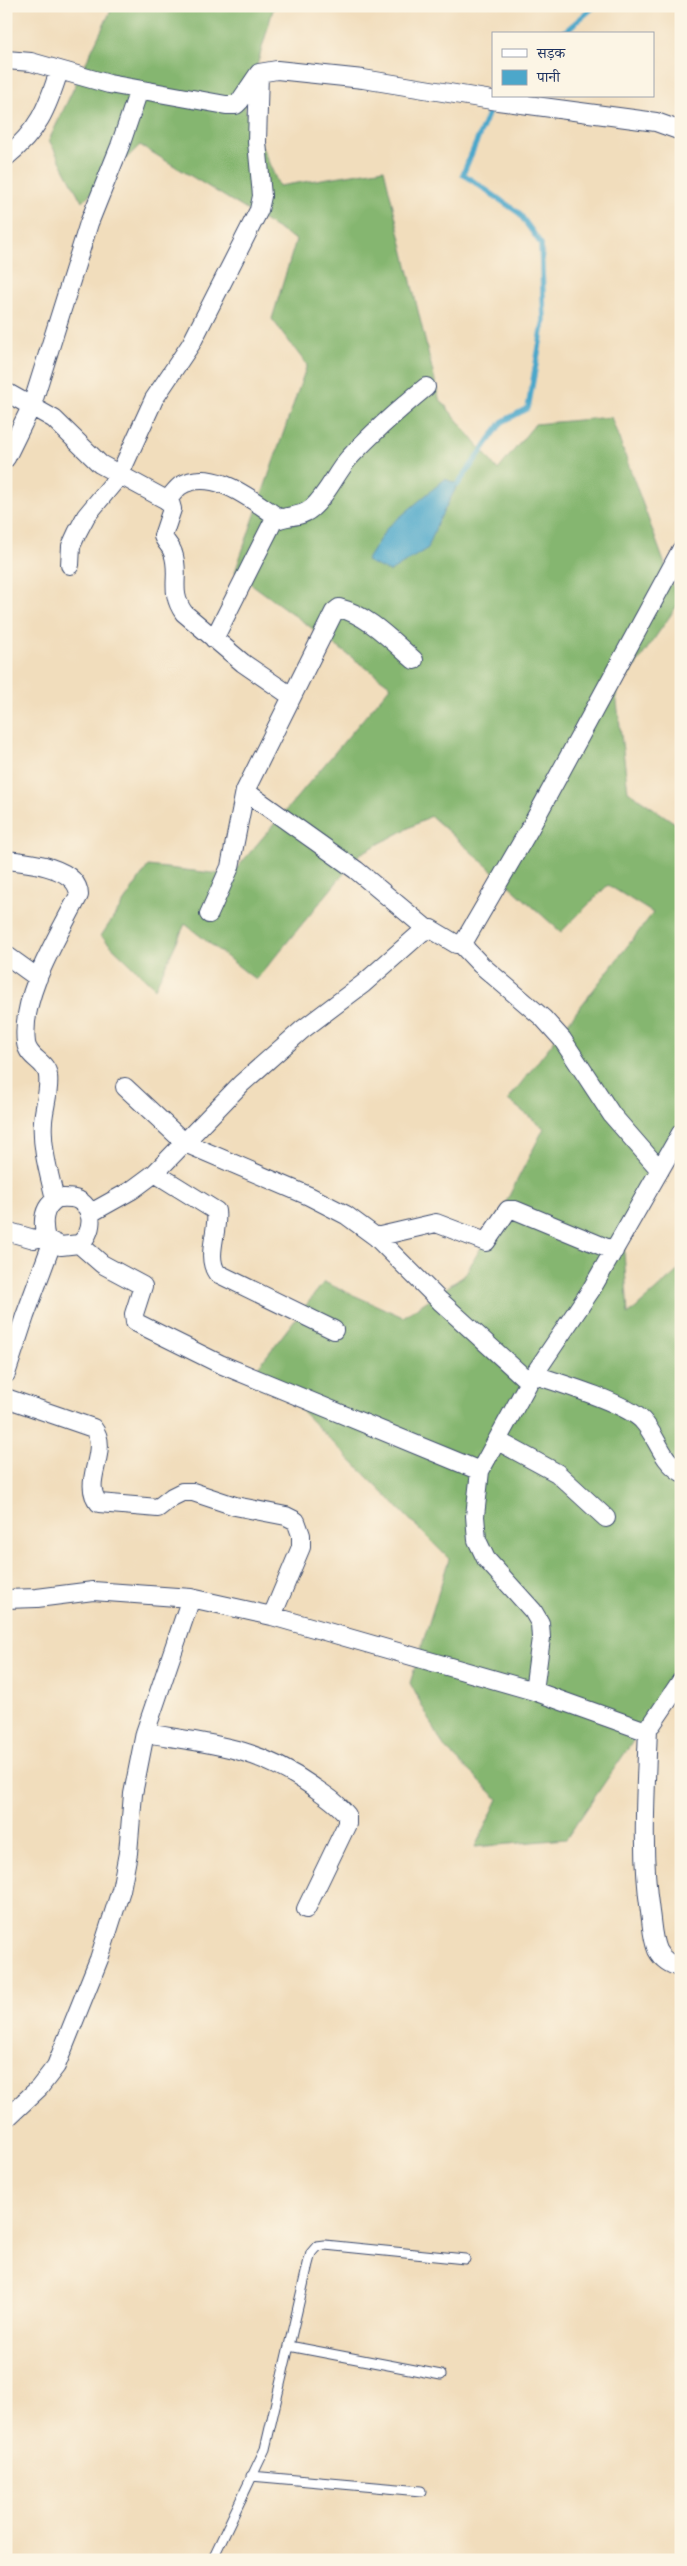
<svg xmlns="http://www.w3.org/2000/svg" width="687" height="2566" viewBox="0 0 687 2566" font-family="'Libre Caslon Text','Noto Serif Devanagari',serif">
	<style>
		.forest { fill: #85b670; stroke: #507267 }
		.water { fill: #4ca7ca; stroke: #346b94 }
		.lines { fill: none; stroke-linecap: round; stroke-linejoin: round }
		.stream { stroke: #4ca7ca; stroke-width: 5.5 }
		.lane-casing { stroke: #3b496c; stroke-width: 11 }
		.street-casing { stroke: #3b496c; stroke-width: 20 }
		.lane { stroke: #fff; stroke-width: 9 }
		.street { stroke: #fff; stroke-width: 18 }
	</style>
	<rect width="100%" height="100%" fill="#fcf5e5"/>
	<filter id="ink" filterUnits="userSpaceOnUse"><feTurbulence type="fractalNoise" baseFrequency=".02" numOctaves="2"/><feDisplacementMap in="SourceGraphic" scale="10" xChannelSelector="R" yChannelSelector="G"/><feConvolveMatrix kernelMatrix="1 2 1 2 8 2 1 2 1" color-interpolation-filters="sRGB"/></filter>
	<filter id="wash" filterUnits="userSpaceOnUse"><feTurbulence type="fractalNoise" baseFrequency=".0096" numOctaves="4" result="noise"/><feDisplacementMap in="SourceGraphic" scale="20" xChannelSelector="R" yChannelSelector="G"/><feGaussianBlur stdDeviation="1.12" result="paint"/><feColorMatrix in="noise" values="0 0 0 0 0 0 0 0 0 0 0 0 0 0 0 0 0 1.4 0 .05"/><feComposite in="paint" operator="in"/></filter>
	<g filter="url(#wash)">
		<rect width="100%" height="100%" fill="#f1ddbc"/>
		<!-- forest -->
		<path class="forest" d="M113,6h161l-29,102 34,78 105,-17 55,229 59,72 37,-46 76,-7 68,186 -63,91 12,97 53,36v302l-41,62 -16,60 4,64 53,-47v403l-115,168 -91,8 23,-48 -54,-52 -34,-64 39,-124 -191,-192 66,-85 79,35 61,-41 28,-47 52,-101 -36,-28 145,-187 -45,-28 -47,47 -130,-116 -71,38 -104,126 -71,-56 -30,64 -54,-52 47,-70 83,9 160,-189 -156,-114 72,-207 -35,-46 24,-79 -156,-95 -58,57 -33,-62z"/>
		<!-- water -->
		<path class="water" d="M445,479l13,5 -21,40 -9,24 -38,24 -24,-11 21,-33z"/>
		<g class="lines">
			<!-- stream -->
			<path class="stream" d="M562,34l33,-28
				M458,484l44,-62 26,-14 16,-88 -3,-76 -22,-31 -56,-39 26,-62 6,-8"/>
		</g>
	</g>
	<g filter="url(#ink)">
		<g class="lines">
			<!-- lane casing -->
			<g class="lane-casing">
				<path id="lane" d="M6,8l1,-2
					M289,2346l152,29
					M251,2476l170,15
					M212,2560l53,-111 43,-185 3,-11 6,-7 8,-1 140,14"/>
			</g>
			<!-- street casing -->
			<g class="street-casing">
				<path id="street" d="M6,60l25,2 78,22 117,21h10l4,-4 19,-28 18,-3 86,9 135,22 158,21 25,9
					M6,157c32,-26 41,-48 53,-86
					M6,392l48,27 46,45 70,38 2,7 -9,27c2,6 8,10 10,17 8,22 -5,38 11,60l59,50 48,33
					M6,458l26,-53 57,-182 31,-77 19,-56
					M167,501c4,-5 8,-11 13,-15 33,-20 73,15 99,32
					M70,565l1,-19 6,-13 9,-17 33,-40 35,-77 37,-55 68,-134 3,-14 -5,-54 2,-69
					M214,639l59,-117c13,-8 27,-3 39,-14 15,-13 24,-35 37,-50 24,-26 49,-48 77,-71
					M245,791l111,79 72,60
					M6,860c22,2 72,7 73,35 -21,42 -59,100 -53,148 2,16 21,18 22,33 2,14 -4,31 -5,45 -2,27 6,52 12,78
					M209,914l21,-47 15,-76 89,-179 5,-4c29,7 53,33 75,52
					M461,944l20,21 62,53 19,21 50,76 48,55
					M6,955l32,23
					M125,1087l60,56 124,53 37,19 30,22 64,64 89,81
					M155,1173l61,38c3,20 -11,45 1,62l117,57
					M58,1198c6,0 14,-1 20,2 18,9 15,34 1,44l-18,2 -15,-7c-4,-16 -4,-32 12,-41z
					M89,1214l43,-24 23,-17 86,-89 61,-54 61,-46 59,-52 9,-3 25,15h5l4,-4 64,-110 152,-280
					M6,1231l28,8 11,-3
					M376,1237l60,-14 50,19 22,-32h7l99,41
					M79,1244l23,20 41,22 -9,28 1,8 85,42 260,107
					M6,1374l19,-58 27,-73
					M535,1375c25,8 90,28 107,45 16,17 18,39 39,52
					M6,1398l87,30c18,22 -13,55 6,75l59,5 14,-11 10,-5h11l42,14 51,10 10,5 5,14v12l-29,69
					M498,1441l59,32 49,45
					M6,1599l31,-1 56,-7 98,7 81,18 262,75 109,39 9,-6 29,-43
					M534,1691l7,-53 -1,-15 -7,-12 -47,-52 -9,-19 -2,-24 5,-45 49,-89 62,-92 90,-157
					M648,1728c-2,61 -7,123 2,184 2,13 2,26 7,38 5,10 13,14 24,18
					M145,1733c66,11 110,13 167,53 13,9 26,17 35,29v9l-41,85
					M6,2119l33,-31 17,-22 43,-107 22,-69 7,-37 5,-59 12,-61 46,-135"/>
			</g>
			<!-- lane -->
			<use href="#lane" class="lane"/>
			<!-- street -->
			<use href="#street" class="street"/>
		</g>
	</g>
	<!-- margin -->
	<rect width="687" height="2566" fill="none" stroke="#fcf5e5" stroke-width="25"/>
	<!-- legend -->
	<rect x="492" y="32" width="162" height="65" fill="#fcf5e5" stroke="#a2a6af"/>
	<rect x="502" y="49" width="25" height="8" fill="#ffffff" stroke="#a2a6af"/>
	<text x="537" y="58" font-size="15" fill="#1b2f5e">सड़क</text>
	<rect x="502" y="70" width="25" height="15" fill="#4ca7ca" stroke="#a2a6af"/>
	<text x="537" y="82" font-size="15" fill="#1b2f5e">पानी</text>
</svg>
